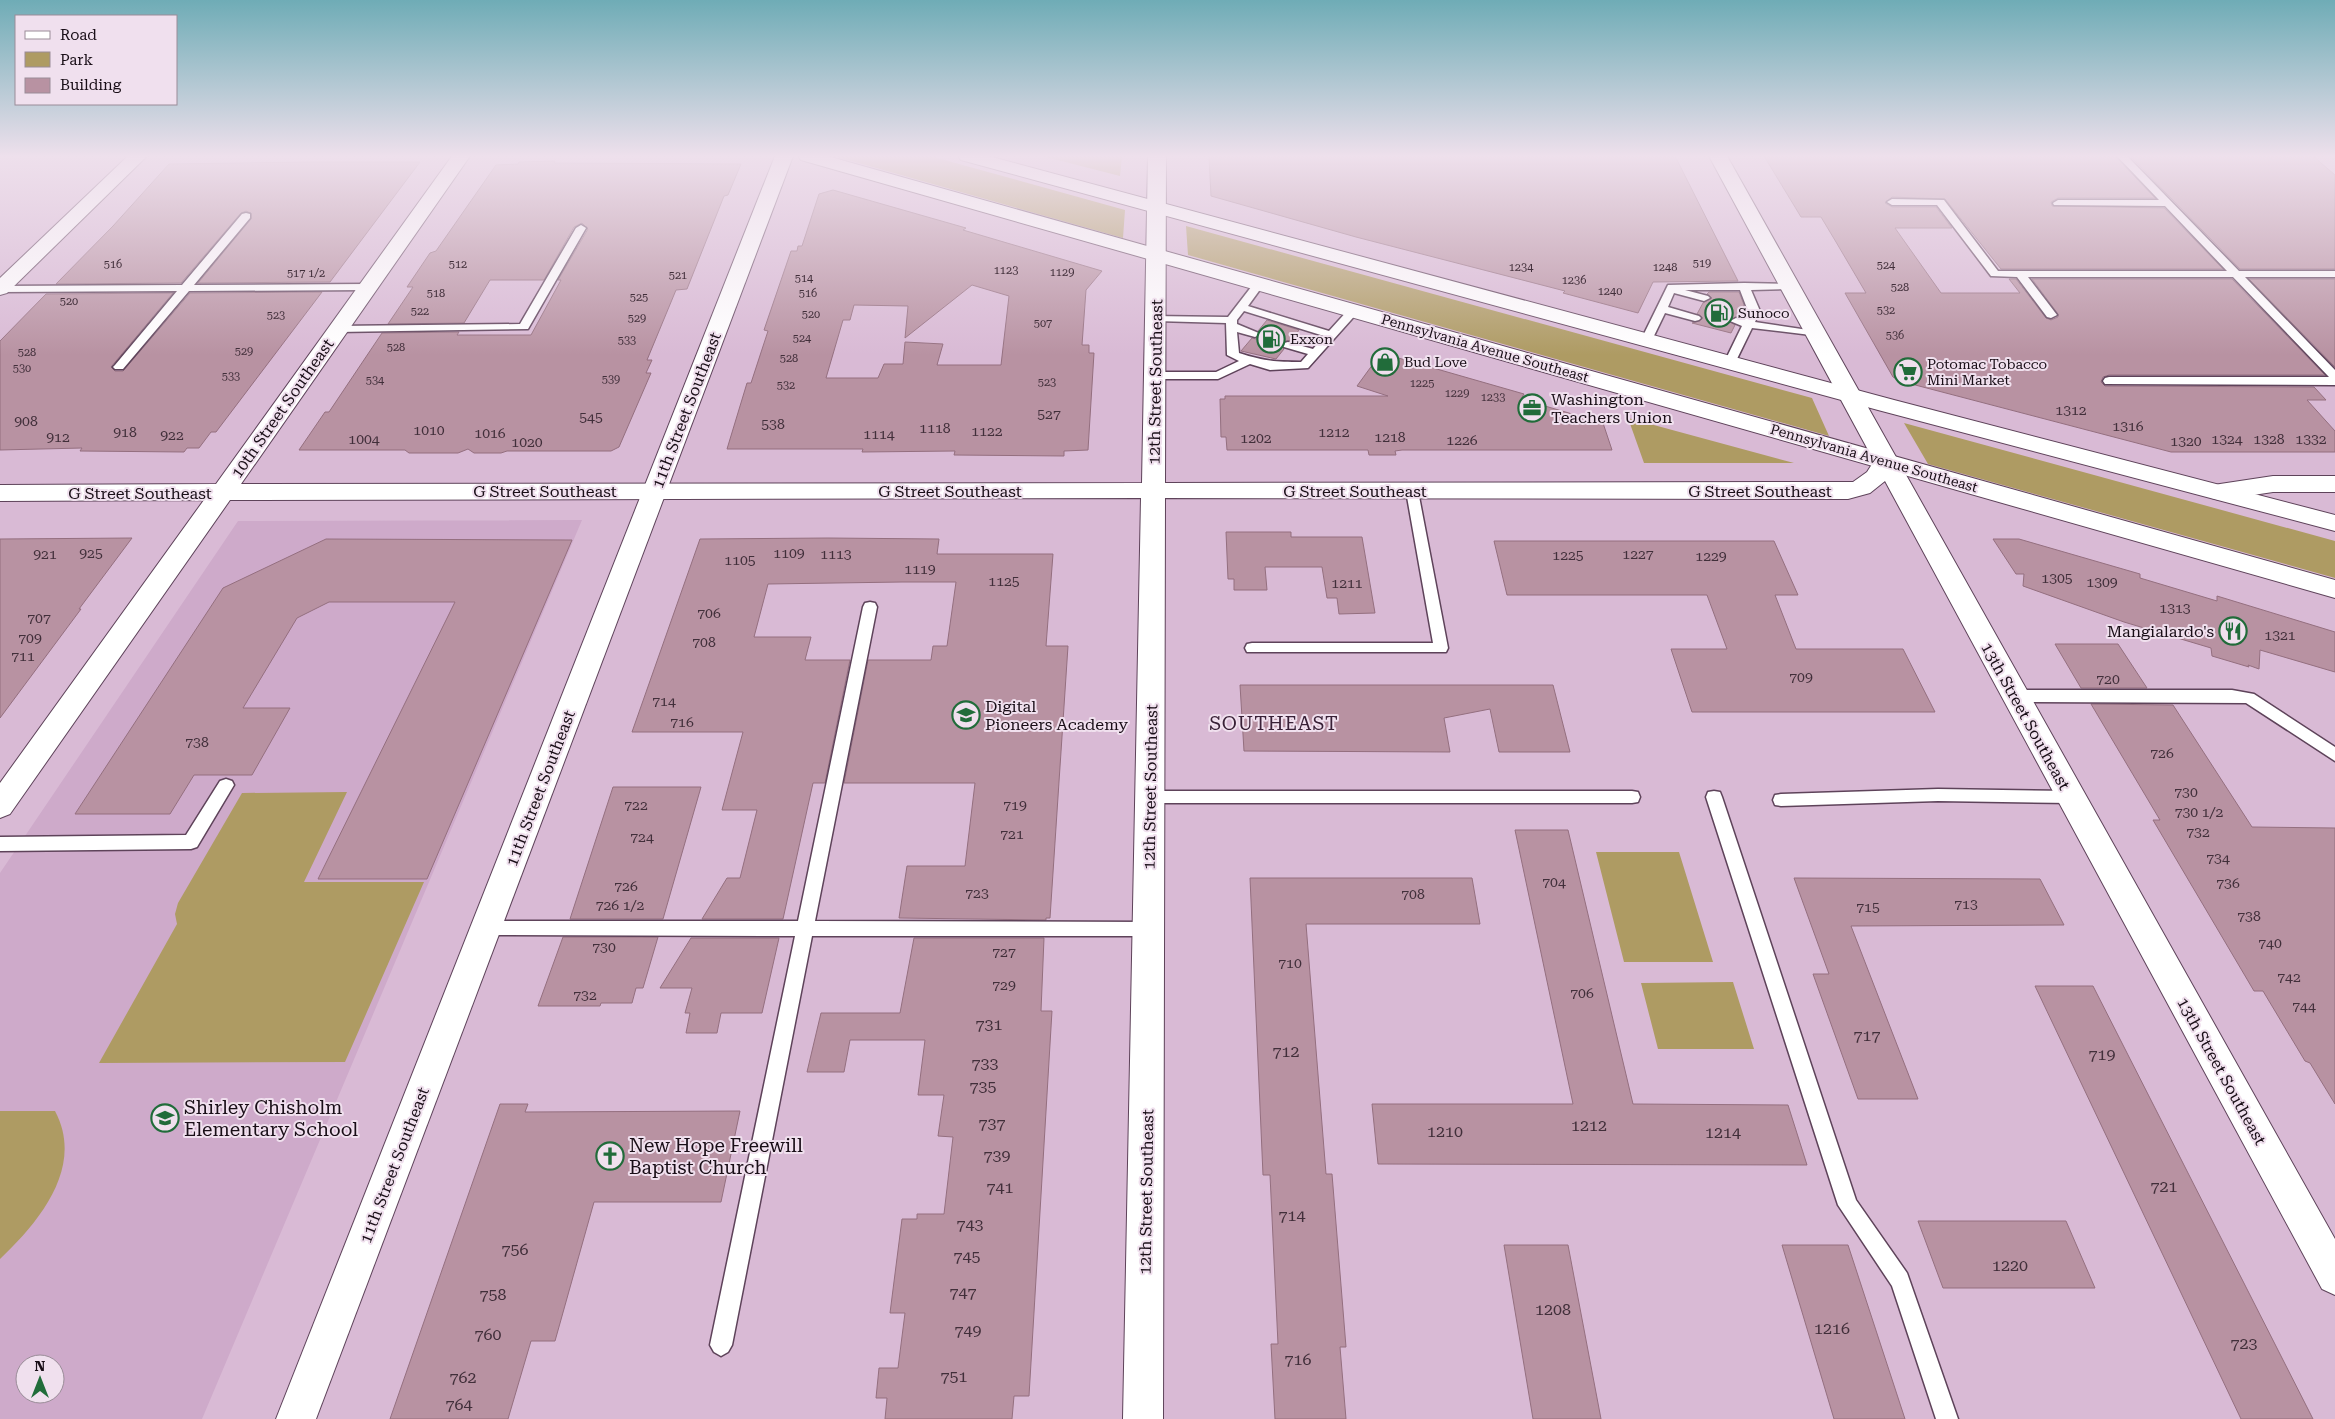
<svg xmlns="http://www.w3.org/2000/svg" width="2335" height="1419" viewBox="0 0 2335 1419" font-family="'Roboto Serif',serif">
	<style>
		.built { fill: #ceaaca; fill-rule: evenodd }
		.green { fill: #ae9b63 }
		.building { fill: #b892a2; stroke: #946f7f; fill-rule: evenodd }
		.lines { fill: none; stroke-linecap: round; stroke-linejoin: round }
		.service-casing { stroke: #5e435a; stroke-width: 3 }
		.minor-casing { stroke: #5e435a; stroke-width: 2 }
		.secondary-casing { stroke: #5e435a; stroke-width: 2 }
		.primary-casing { stroke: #5e435a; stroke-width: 2 }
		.service { fill: #fff; fill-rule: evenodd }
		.minor { fill: #fff; fill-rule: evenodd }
		.secondary { fill: #fff; fill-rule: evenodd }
		.primary { fill: #fff; fill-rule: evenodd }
		.labels { text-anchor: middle; stroke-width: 4; stroke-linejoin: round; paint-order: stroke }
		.far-number-label { font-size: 11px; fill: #412f3a }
		.far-poi-label { font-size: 14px; fill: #190e17; stroke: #f0e0ee; text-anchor: start }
		.far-street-label { font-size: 14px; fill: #190e17; stroke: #f0e0ee }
		.number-label { font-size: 14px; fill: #412f3a }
		.street-label { font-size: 16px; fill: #190e17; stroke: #f0e0ee }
		.poi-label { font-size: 16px; fill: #190e17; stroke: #f0e0ee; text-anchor: start }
		.near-number-label { font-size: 16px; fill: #412f3a }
		.quarter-label { font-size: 19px; letter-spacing: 1px; fill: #382036; stroke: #f0e0ee }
		.near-poi-label { font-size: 19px; fill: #190e17; stroke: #f0e0ee; text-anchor: start }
	</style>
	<rect width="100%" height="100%" fill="#d9bad5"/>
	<!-- built -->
	<path class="built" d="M582,520l-380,899h-202v-546l238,-352zM25,1364h30v30h-30z"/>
	<!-- green -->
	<path class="green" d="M834,156h96l195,54 -2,28z
		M1042,156h80l-2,20z
		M1186,226l626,172 17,38 -641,-181z
		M1628,418l166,45h-150z
		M1904,423l431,118v37l-407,-114z
		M347,792l-43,90h120l-79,180 -246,1 78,-139 -2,-10 3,-11 64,-110z
		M1596,852h83l34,110h-89z
		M1733,982l21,67h-96l-17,-66z
		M0,1111h55c30,56 -16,111 -55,148z"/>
	<!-- building -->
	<path class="building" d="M1209,156h466l63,125 -85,1 -15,31 -75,-20 2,-2 -209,-54 -145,-41z
		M1764,156h351l40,42h-97l-7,4 1,4 112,2 59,61h-222l-56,-70 -53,-2 -7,6 7,4h44l16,21h-57l46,65h79l-11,-14h7l30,39 5,2 7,-3v-3l-26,-35h200l93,96h-216l-6,2 -2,5 4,4 209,1 12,13h-19l28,31v21h-164l-271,-71 -7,-4 -48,-84h21l-30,-51 -15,-25h-20z
		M2130,156h183l22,19v94h-95z
		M555,161l-1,2 187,1 -13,31 -4,1 -37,93 -11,1 -29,70h5l-6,13h5l-32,74 -8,4h-104l-6,2h-27l-6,-4 -10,4h-49l-4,-3h-106l26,-38h4l53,-79 77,-1 -2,3h74l30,-55h-3l30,-51 -6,-6 -8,4 -30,53h-54l-26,43 -76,1 25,-37h-6l23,-34 6,-2 60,-86 22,-1 1,-2z
		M310,162h110l-90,120 -132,1 53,-64v-6l-5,-2 -5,2 -60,70 -125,1 57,-58 56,-62z
		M833,190l133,38 -3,2 139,41 -16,19 -4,55h7v8h5l-6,97 -24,1v5l-110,-1 1,-4 -93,1 1,-3h-136l20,-66h4l17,-52 -4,-1 27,-79h6l1,-5h4l17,-52zM972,285l37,11 -8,69h-64l6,-21 -38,-2 -2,22h-19l-6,14h-52l17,-58h7l4,-15 54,1 -3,32z
		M2249,279h86v88z
		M322,292l-106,140h-5l-12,16h-12l-3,4 -104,-1 2,-3 -82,2v-109l46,-47 127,-1 -62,74 4,4h8l67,-78z
		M1709,292h30l5,13 -6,12 -10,3 7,5 -4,8 -39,-10 10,-4v-2l-5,-3 6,-11 9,-5 -5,-4z
		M1267,320l32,10 -8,11h-7l-3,3 3,5 -8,10 -35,-8 11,-13 4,1 7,-4 -5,-4z
		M1381,353l143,41 -3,5 82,24 9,27h-210l-7,1 1,4h-27l-1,-5h-141l-1,-13h-5l-1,-38h5v-3h163l-31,-10z
		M1226,532h65v5h71l13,76 -36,1 -2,-16h-10l-5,-31h-57l2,23h-33v-11h-6z
		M132,538l-53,71h2l-81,109v-179z
		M828,538l111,1 -2,15h116l-7,92h22l-18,272h-4v2l-147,-2 8,-52h58l10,-83h-131l24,-123h63l2,-14h14l9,-64h-54l-134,2 -14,53h57l-6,23h45l-25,123h-12l-30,136h-81l25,-41h13l17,-68h-35l21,-78h-111l68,-193z
		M326,539l246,1 -145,339h-109l137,-277h-126l-32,16 -54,90h47l-38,67h-58l-24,39h-95l148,-226z
		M1993,539h26l121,35v4l77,23v-5l118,36v40l-75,-22 -1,19 -11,-4 1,2 -37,-11 -1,-8 -87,-26 -101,-36 1,-12h-8z
		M1494,541h280l24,54h-23l21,54h107l32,63h-243l-21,-63h56l-20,-54h-200z
		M2055,644h63l29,44h-66z
		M1240,685h313l17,67h-71l-9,-43 -46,9 6,34 -206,-1z
		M2091,704l82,1 79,122 83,1v276l-25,-41 -5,-2 -42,-70h-9l-101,-171h7z
		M613,787h88l-38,132h-93z
		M1515,830h53l65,274 155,1 19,60 -429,-1 -6,-60h201z
		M1250,878h222l8,46h-174l20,250h6l14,173h-6l6,72h-71l-4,-75h7l-8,-169h-7z
		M1794,878l246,1 24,46 -213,1 67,173h-60l-45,-125h16z
		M563,937h95l-15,51h-7l-4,15h-31l-1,3h-62z
		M691,938h88l-17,75h-41l-4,20h-31l4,-20h-5l7,-25h-32z
		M914,938h130l-3,73h11l-23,385h-15l-2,23h-127l2,-21h-11l3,-30h19l7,-55h-15l12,-94h15v-5h27l9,-77 -15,-1 6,-41h-26l7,-55h-75l-6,32h-37l14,-59h79z
		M2035,986h58l220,433h-72z
		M500,1104h28l-3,8 215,-1 -19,91h-127l-39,139h-24l-23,78h-118z
		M1918,1221h148l29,67h-152z
		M1504,1245h64l33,174h-68z
		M1782,1245h66l57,174h-71z"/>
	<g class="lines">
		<!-- service casing -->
		<g class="service-casing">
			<path id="service" d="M2117,156h10l112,115h96v6h-90l90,93v15l-230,-1 -2,-3 2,-3 4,-1h220l-96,-100h-205l29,38 -6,3 -4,-1 -30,-40 -26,-1 -54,-71h-45l-5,-3 5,-3 52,1 54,71h229l-62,-65 -111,-1 -1,-2 5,-3h101z
				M246,213l4,1v4l-56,67 173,-1 5,3 -5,3 -178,1 -66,78h-8l-2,-2 2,-2 62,-74 -177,1v-6l182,-1 60,-71z
				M581,225l5,3 -58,101 -191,3 -6,-3 6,-3 183,-2 56,-96z
				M1259,281l5,3 -16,22 81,25 20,-22 4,-1 6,3 -51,57 -38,2 -20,-6 -32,15h-67l-2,-3 6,-4h61l23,-11 -12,-6 -1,-32 -70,-2 -4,-1 -2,-2 2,-2 76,1 27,-35zM1244,311l80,25 -11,13 -25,-7 -4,1 -2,2 2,2 24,7 -7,8c-26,0 -37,-1 -62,-9l-2,-21 18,5 6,-3 -24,-10v-4z
				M1744,283l49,1v4l-4,1 -38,1 9,21 -5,11 60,9 6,3 -2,2 -67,-8 -18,37h-8l-2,-2 18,-37 -12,-5 6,-3 8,2 4,-9 -8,-21h-55l23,6 2,2 -6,3 -30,-8 -6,14 31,9 2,2 -2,2 -4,1 -30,-8 -14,29h-8l-2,-2 27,-55z
				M1412,487l6,4 30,157 -2,4h-199l-2,-4 2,-4 5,-1h181l-27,-152z
				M870,602l5,1 2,4 -62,314 334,1 6,2 3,5 -3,5 -6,2h-337l-80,409 -4,7 -7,4 -7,-4 -4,-7 85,-409 -309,-1 -6,-2 -3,-5 3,-5 6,-2h312l65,-314 2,-4z
				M2015,690h217l22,4 81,53v14l-89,-58 -231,-1 -5,-2 -2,-4 2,-4z
				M226,779l6,2 2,4 -37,62 -6,2 -191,2v-14l186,-2 34,-54z
				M1938,789l133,2 6,1 2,5 -2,5 -6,1 -133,-2 -157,5 -6,-1 -2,-5 2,-5 6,-1z
				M1150,791h482l6,1 2,5 -2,5 -6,1h-482l-6,-1 -2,-5 2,-5z
				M1714,791l6,1 2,5 134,403 51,73 51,146h-22l-44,-133 -54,-81 -132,-408 2,-5z"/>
		</g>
		<!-- minor casing -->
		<g class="minor-casing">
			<path id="minor" d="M128,156h19l-140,137 -7,2v-17z
				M452,156h18l-229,328 901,-1 6,-327h18l-1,327 688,-1 14,-10 7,-11 -165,-305h18l608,1083v56l-13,-6 -437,-808 -15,12 -22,6 -683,-1 -2,921h-40l18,-921 -911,2 -220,314 -10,4v-35l204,-283 -204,1v-16l216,-1z
				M2273,476h62v16h-62l-53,8 -8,-2 -4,-6 4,-6 8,-2z"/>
		</g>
		<!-- secondary casing -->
		<g class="secondary-casing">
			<path id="secondary" d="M775,156h18l-477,1263h-40z"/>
		</g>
		<!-- primary casing -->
		<g class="primary-casing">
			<path id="primary" d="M798,156h29l1508,424v18l-1534,-438z
				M958,156h30l906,244 441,115v16l-457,-121 -917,-250z"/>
		</g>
		<!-- service -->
		<use href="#service" class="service"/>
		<!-- minor -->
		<use href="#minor" class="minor"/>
		<!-- secondary -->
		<use href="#secondary" class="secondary"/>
		<!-- primary -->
		<use href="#primary" class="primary"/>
	</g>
	<!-- sky -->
	<linearGradient id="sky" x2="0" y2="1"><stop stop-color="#6facb6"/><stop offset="0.44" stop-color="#eee0ec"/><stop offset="1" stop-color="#eee0ec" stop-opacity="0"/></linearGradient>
	<rect width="2335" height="355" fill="url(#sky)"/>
	<!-- icons -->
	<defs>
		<g id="fuel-ring" transform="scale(1.4375)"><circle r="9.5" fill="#f0e0ee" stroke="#216c3a" stroke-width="1.5"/><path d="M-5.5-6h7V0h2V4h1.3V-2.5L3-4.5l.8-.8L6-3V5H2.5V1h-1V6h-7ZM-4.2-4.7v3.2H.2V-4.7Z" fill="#216c3a"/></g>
		<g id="shop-ring" transform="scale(1.4375)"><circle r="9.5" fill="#f0e0ee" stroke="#216c3a" stroke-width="1.5"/><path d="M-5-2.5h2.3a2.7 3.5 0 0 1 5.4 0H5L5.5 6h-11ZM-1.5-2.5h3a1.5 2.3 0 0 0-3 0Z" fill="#216c3a"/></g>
		<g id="supermarket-ring" transform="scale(1.4375)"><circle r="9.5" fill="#f0e0ee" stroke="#216c3a" stroke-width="1.5"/><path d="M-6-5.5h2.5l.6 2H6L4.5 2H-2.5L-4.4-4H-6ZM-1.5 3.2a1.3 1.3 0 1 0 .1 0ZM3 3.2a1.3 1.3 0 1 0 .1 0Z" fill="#216c3a"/></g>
		<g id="office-ring" transform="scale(1.4375)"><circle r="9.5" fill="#f0e0ee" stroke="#216c3a" stroke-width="1.5"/><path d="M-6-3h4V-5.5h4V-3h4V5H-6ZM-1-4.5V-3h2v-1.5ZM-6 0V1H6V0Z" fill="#216c3a"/></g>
		<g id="restaurant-ring" transform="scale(1.4375)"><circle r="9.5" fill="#f0e0ee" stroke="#216c3a" stroke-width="1.5"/><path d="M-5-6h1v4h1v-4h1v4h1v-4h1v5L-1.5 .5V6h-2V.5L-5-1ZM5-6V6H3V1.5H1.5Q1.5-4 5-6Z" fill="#216c3a"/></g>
		<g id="school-ring" transform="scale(1.4375)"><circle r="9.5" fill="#f0e0ee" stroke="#216c3a" stroke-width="1.5"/><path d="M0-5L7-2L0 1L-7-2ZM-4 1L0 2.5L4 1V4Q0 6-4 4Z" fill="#216c3a"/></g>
		<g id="church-ring" transform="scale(1.4375)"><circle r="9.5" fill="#f0e0ee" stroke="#216c3a" stroke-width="1.5"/><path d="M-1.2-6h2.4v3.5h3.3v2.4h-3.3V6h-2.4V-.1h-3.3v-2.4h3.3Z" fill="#216c3a"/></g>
	</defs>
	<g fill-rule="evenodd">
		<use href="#fuel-ring" x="1719" y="313"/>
		<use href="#fuel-ring" x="1271" y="339"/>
		<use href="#shop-ring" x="1385" y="362"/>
		<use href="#supermarket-ring" x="1908" y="372"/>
		<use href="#office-ring" x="1532" y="408"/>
		<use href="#restaurant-ring" x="2233" y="631"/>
		<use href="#school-ring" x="966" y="715"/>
		<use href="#school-ring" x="165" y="1118"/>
		<use href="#church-ring" x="610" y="1156"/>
	</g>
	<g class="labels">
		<!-- far-number labels -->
		<g class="far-number-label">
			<text x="1702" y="267">519</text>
			<text x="113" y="268">516</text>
			<text x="458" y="268">512</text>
			<text x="1886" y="269">524</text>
			<text x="1521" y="271">1234</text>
			<text x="1665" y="271">1248</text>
			<text x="1006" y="274">1123</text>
			<text x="1062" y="276">1129</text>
			<text x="306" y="277">517 1/2</text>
			<text x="678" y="279">521</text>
			<text x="804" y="282">514</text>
			<text x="1574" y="284">1236</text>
			<text x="1900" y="291">528</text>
			<text x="1610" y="295">1240</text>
			<text x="436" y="297">518</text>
			<text x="808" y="297">516</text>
			<text x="639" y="301">525</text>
			<text x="69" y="305">520</text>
			<text x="1886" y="314">532</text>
			<text x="420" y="315">522</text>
			<text x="811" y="318">520</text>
			<text x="276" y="319">523</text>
			<text x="637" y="322">529</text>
			<text x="1043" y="327">507</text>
			<text x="1895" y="339">536</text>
			<text x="802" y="342">524</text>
			<text x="627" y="344">533</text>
			<text x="396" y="351">528</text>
			<text x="244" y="355">529</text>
			<text x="27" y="356">528</text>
			<text x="789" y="362">528</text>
			<text x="22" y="372">530</text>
			<text x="231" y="380">533</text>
			<text x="611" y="383">539</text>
			<text x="375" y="384">534</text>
			<text x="1047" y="386">523</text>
			<text x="1422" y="387">1225</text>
			<text x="786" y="389">532</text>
			<text x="1457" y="397">1229</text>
			<text x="1493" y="401">1233</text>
		</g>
		<!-- far-poi labels -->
		<g class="far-poi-label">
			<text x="1738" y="318">Sunoco</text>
			<text x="1290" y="344">Exxon</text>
			<text x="1404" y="367">Bud Love</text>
			<text x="1927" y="369">Potomac Tobacco<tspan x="1927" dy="16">Mini Market</tspan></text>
		</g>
		<!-- far-street labels -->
		<g class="far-street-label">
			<text transform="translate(1485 348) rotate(16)" y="5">Pennsylvania Avenue Southeast</text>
			<text transform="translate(1874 458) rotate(16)" y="5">Pennsylvania Avenue Southeast</text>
		</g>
		<!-- number labels -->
		<g class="number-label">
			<text x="2071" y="415">1312</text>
			<text x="1049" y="419">527</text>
			<text x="591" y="422">545</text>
			<text x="26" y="426">908</text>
			<text x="773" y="429">538</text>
			<text x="2128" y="431">1316</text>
			<text x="935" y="433">1118</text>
			<text x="429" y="435">1010</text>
			<text x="987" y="436">1122</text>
			<text x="125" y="437">918</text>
			<text x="1334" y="437">1212</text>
			<text x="490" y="438">1016</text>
			<text x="879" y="439">1114</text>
			<text x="172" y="440">922</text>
			<text x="58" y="442">912</text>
			<text x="1390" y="442">1218</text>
			<text x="1256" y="443">1202</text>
			<text x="364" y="444">1004</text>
			<text x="2227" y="444">1324</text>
			<text x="2269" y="444">1328</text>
			<text x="2311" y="444">1332</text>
			<text x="1462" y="445">1226</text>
			<text x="2186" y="446">1320</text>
			<text x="527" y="447">1020</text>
			<text x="91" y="558">925</text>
			<text x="789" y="558">1109</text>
			<text x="45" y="559">921</text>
			<text x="836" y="559">1113</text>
			<text x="1638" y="559">1227</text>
			<text x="1568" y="560">1225</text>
			<text x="1711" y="561">1229</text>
			<text x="740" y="565">1105</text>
			<text x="920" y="574">1119</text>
			<text x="2057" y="583">1305</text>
			<text x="1004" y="586">1125</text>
			<text x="2102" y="587">1309</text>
			<text x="1347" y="588">1211</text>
			<text x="2175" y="613">1313</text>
			<text x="709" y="618">706</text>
			<text x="39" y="623">707</text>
			<text x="2280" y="640">1321</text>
			<text x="30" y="643">709</text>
			<text x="704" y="647">708</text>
			<text x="23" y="661">711</text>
			<text x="1801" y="682">709</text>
			<text x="2108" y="684">720</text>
			<text x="664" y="706">714</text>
			<text x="682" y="727">716</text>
			<text x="197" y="747">738</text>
			<text x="2162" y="758">726</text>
			<text x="2186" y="797">730</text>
			<text x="636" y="810">722</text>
			<text x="1015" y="810">719</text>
			<text x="2199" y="817">730 1/2</text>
			<text x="2198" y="837">732</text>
			<text x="1012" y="839">721</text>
			<text x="642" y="842">724</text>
			<text x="2218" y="863">734</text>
			<text x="1554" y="887">704</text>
			<text x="2228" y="888">736</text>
			<text x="626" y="891">726</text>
			<text x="977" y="898">723</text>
			<text x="1413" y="899">708</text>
			<text x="1966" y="909">713</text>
			<text x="620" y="910">726 1/2</text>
			<text x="1868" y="912">715</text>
			<text x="2249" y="921">738</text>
			<text x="2270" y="948">740</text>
			<text x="604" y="952">730</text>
			<text x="1004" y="957">727</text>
			<text x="1290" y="968">710</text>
			<text x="2289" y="982">742</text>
			<text x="1004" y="990">729</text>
			<text x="1582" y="998">706</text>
			<text x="585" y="1000">732</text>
			<text x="2304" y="1011">744</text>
		</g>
		<!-- street labels -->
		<g class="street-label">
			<text transform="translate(1155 382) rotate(-89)" y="6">12th Street Southeast</text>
			<text transform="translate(282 408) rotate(-55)" y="6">10th Street Southeast</text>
			<text transform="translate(686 410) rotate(-69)" y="6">11th Street Southeast</text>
			<text x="545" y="497">G Street Southeast</text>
			<text x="950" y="497">G Street Southeast</text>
			<text x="1355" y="497">G Street Southeast</text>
			<text x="1760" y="497">G Street Southeast</text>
			<text x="140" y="499">G Street Southeast</text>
			<text transform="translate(2026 716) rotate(61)" y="6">13th Street Southeast</text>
			<text transform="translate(1150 787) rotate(-89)" y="6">12th Street Southeast</text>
			<text transform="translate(540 788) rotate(-69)" y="6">11th Street Southeast</text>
			<text transform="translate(2222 1071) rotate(61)" y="6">13th Street Southeast</text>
			<text transform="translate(394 1165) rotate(-69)" y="6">11th Street Southeast</text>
			<text transform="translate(1146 1192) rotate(-89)" y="6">12th Street Southeast</text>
		</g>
		<!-- poi labels -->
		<g class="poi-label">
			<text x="1551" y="405">Washington<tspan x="1551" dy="18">Teachers Union</tspan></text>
			<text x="2214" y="637" text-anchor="end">Mangialardo's</text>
			<text x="985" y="712">Digital<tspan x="985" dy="18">Pioneers Academy</tspan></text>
		</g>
		<!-- near-number labels -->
		<g class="near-number-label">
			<text x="989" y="1030">731</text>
			<text x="1867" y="1041">717</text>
			<text x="1286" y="1057">712</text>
			<text x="2102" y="1060">719</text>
			<text x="985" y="1069">733</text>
			<text x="983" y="1092">735</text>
			<text x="992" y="1129">737</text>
			<text x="1589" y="1131">1212</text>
			<text x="1445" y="1137">1210</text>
			<text x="1723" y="1138">1214</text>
			<text x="997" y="1161">739</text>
			<text x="2164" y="1192">721</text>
			<text x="1000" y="1193">741</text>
			<text x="1292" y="1221">714</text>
			<text x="970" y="1230">743</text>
			<text x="515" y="1255">756</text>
			<text x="967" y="1262">745</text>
			<text x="2010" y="1271">1220</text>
			<text x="963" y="1298">747</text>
			<text x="493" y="1300">758</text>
			<text x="1553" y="1315">1208</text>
			<text x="1832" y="1334">1216</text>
			<text x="968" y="1336">749</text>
			<text x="488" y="1340">760</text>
			<text x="2244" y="1349">723</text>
			<text x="1298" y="1365">716</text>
			<text x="954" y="1382">751</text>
			<text x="463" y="1383">762</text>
			<text x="459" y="1410">764</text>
		</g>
		<!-- quarter labels -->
		<g class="quarter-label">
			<text x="1274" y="730">SOUTHEAST</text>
		</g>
		<!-- near-poi labels -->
		<g class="near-poi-label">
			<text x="184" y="1114">Shirley Chisholm<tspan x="184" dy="22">Elementary School</tspan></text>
			<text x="629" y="1152">New Hope Freewill<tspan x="629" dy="22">Baptist Church</tspan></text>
		</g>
	</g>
	<!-- legend -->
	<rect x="15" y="15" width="162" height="90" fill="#f0e0ee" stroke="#9a8c98"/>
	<rect x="25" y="31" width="25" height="8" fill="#ffffff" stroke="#9a8c98"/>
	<text x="60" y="40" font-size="15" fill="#190e17">Road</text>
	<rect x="25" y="52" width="25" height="15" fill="#ae9b63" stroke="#9a8c98"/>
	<text x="60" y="65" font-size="15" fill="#190e17">Park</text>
	<rect x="25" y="78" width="25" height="15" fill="#b892a2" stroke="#9a8c98"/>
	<text x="60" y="90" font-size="15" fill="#190e17">Building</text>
	<!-- north arrow -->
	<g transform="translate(40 1379)"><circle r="24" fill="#f0e0ee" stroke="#9a8c98"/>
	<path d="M0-4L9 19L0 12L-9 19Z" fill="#216c3a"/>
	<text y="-8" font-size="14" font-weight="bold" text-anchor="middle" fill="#190e17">N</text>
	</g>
</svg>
